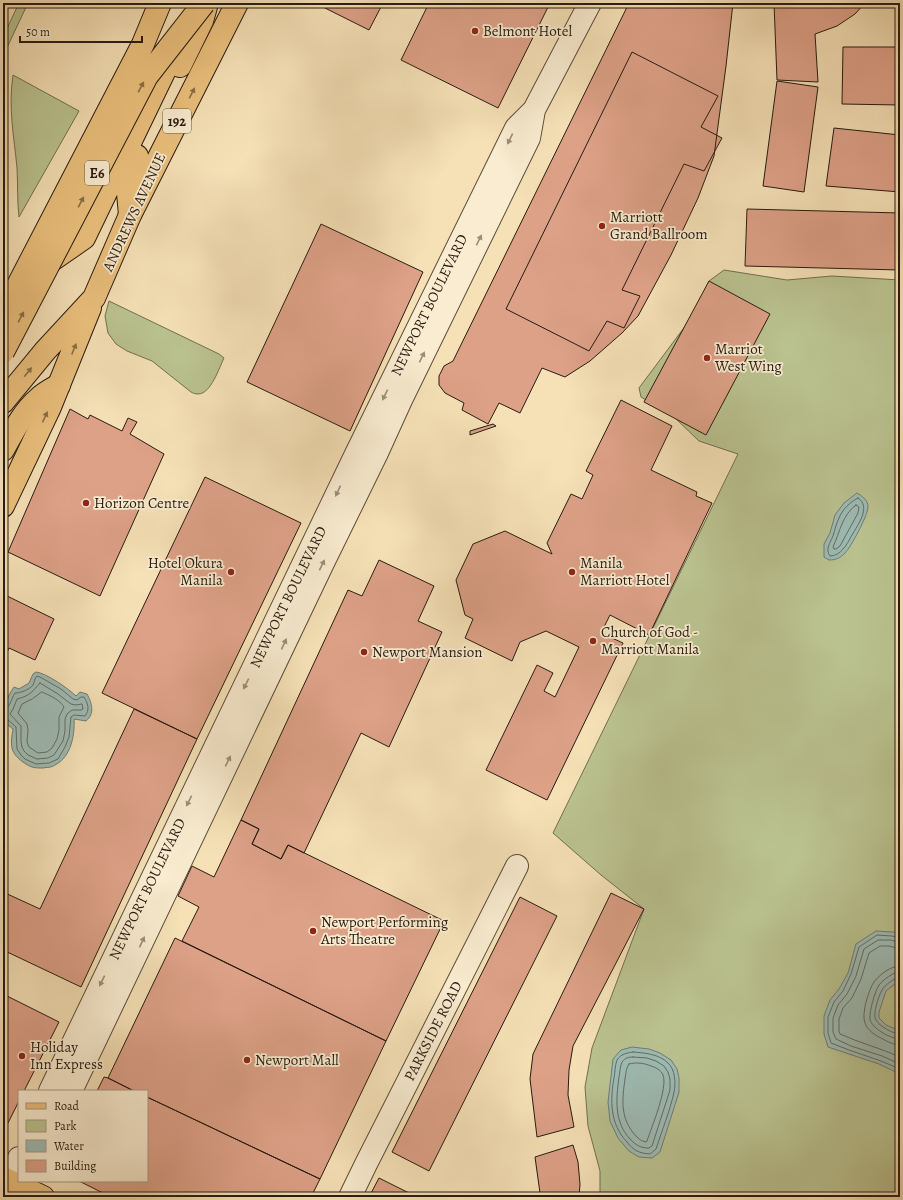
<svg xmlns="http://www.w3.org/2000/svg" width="903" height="1200" viewBox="0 0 903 1200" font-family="Alegreya,serif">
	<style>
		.green { fill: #bac390; stroke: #706f50 }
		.water { fill: #9ebcb5; stroke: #6e7c73 }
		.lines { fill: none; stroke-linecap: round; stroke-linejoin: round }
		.shore { stroke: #626c63; stroke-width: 1 }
		.building { fill: #dda188; stroke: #271b11 }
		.minor-casing { stroke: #5b4c3a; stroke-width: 24 }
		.major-casing { stroke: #271b11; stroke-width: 24 }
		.highway-casing { stroke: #271b11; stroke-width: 24 }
		.minor { stroke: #f9ecd0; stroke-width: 22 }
		.major { stroke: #ebc07c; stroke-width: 22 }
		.highway { stroke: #ebc07c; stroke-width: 22 }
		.highway-bridge-casing { stroke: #271b11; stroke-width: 24; stroke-linecap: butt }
		.highway-bridge { stroke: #ebc07c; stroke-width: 22 }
		.oneway { fill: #896e46 }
		.oneway2 { fill: #9a8e7a }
		.poi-dot { fill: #8f2418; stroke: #f9ecd0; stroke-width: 1.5 }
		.labels { text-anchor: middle; stroke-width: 3.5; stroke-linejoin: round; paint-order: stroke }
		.shield { fill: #f9ecd0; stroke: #665a4a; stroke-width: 1 }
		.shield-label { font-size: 14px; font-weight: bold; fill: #271b11 }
		.poi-label { font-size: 15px; fill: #271b11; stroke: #f9ecd0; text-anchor: start }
		.street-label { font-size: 15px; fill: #271b11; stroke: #f9ecd0 }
	</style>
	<rect width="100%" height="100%" fill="#f6e1b7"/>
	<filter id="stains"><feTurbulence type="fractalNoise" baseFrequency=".005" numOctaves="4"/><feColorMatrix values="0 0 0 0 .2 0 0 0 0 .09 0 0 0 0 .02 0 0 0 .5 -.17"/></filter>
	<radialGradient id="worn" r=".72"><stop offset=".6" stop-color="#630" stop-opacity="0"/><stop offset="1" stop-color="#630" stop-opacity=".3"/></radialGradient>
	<!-- green -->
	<path class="green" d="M19,3h9l-25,53v-19z
		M13,75l66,36 -60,106c-2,-17 -1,-33 -2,-49 -3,-32 -9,-60 -4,-93z
		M724,270l63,10 45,-4 68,4v917h-300v-26l-12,-45 -3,-39 7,-39 52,-139 -43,-34 -48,-42 185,-379 -39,-13 -25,-24 -33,-20 -2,-9 53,-71 17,-36z
		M109,301l110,53 5,4c-5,10 -13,36 -26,36 -3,0 -5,-1 -7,-2l-39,-31 -25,-10 -11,-7 -8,-11 -3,-17z"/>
	<!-- water -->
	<path class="water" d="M857,493c5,3 11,7 11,14 0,8 -17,40 -23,46 -5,5 -9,7 -16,7l-5,-3v-13l6,-11 5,-18 9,-12z
		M36,672c10,1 33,17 40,24l4,-4 7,2c5,9 8,20 -1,27l-12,-2c1,16 -3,38 -19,46 -4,3 -8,2 -12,3 -7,0 -11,0 -17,-4 -5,-3 -11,-8 -13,-13 -3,-7 -1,-15 0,-22l-10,-8c0,-13 4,-24 11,-34l5,2 10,-6 4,-9z
		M876,931l17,1 7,3v45l-14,11 -7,21v6l7,7 14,6v43l-21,-10 -51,-17 -4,-13v-18l6,-16 9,-11 9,-16 8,-29z
		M632,1047l17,2 11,4 11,7 6,9 2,9v14l-19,60 -8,6 -13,-1 -10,-6 -11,-13 -8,-17 -2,-19 5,-43 8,-9z"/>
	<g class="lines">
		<!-- shore -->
		<path class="shore" d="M858,498c14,9 -1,28 -6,37 -3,5 -5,10 -9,14 -3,4 -8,7 -13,7 -5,-7 0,-13 3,-20 2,-6 3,-12 6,-18 3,-8 11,-16 19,-20z
			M856,505l3,2 -1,6 -18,33 -4,3h-2l-1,-2c7,-15 9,-32 23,-42z
			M40,683l18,11 13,10 5,1 6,-1 1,5 -2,1h-9l-5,4 -2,5v12l-2,10 -9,14 -6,3 -11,1 -9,-4 -4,-4 -2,-4 -1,-5v-16l-11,-12 3,-5 4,-10c13,-3 16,-8 23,-16z
			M42,692c7,3 18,8 22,15l-5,10v13l-2,9 -5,9 -5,4 -9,1 -9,-6 -2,-5 1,-12 -1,-6 -9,-11 4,-9 10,-5z
			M3,709c7,0 8,-10 12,-16 5,0 14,-3 18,-8 2,-4 1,-6 4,-9l3,1 21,12 12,10 4,1 4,-3h3c4,6 6,13 1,19l-11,-1 -3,2 -2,20 -4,10 -7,12 -9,4 -13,1 -11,-5 -4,-4 -4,-6 -1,-22 -9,-8 -4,-1
			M900,938l-8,-2 -15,-1 -18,12 -8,27 -8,17 -9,11 -6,15v16l3,10 18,7 32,11 19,8
			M900,943l-9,-3h-13l-14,9 -8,27 -9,18 -9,11 -5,13v14l3,7 15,7 31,10 18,8
			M900,949l-11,-3h-9l-11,7 -8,26 -9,19 -9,10 -4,11v12l1,3c20,9 40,14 60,23
			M900,966c-9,0 -20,8 -26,16 -5,7 -13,32 -9,41 2,7 11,13 18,16 5,3 11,6 17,6
			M900,972c-7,0 -17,8 -21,13 -4,6 -10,27 -9,34 1,9 21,20 30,20
			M900,977c-6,1 -15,8 -18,13 -3,5 -10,25 -6,30 3,6 17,14 24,14
			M633,1052c12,1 26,2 35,11 7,6 8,20 6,29 -4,19 -12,38 -18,57l-6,5c-11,-1 -16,-3 -23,-12 -17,-18 -17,-41 -13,-64 1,-5 1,-13 3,-18 4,-6 9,-7 16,-8z
			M633,1057l14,1 9,3 8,5 4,6 2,7v11l-18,56 -3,2c-9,0 -13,-3 -19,-9 -16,-17 -14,-40 -11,-62 1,-5 1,-11 3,-15 3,-4 6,-5 11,-5z
			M629,1064c7,-2 15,-1 22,2 4,1 10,4 12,9 5,13 -11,51 -16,66l-1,1c-5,-1 -7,-3 -10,-6 -16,-17 -14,-36 -11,-57 1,-6 1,-11 4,-15z"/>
	</g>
	<!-- building -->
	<path class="building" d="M315,3h68l-14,27z
		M429,3h121l-52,105 -97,-48z
		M629,3h104l-7,63 -12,90 -16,42 -27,57 -33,61 -16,17 -32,28 -25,16 -23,-9 -22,45 -21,-10 -11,21 -26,-14 2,-7 -19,-10 -6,-8v-9l5,-10 9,-5z
		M774,3h91l-10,11 -18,12 -22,8 3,48 -41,-2z
		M843,47h57v58l-58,-1z
		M632,52l86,44 -17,31 21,11 -18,33 -20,-7 -62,126 18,6 -16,32 -17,-7 -18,30 -83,-42z
		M777,81l41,6 -14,105 -41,-6z
		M834,128l66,7v57l-74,-6z
		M747,209l153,4v57l-155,-4z
		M321,224l102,48 -73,159 -103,-49z
		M709,281l61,33 -64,121 -62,-33z
		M621,400l51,26 -21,44 46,22 -1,4 16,7 -63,132 -39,-20 -9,18 22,10 -76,157 -61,-30 51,-105 16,8 -9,18 11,6 24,-50 -33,-16 -26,11 -8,19 -47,-23 8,-19 -8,-4 -9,-35 17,-36 32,-13 47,23 -5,-11 24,-49 11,5 11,-24 -7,-4z
		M70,409l18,10 2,-4 32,16 6,-13 9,4 -7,12 34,20 -64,142 -92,-44z
		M493,424l3,2 -26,9v-4z
		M205,477l96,46 -104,216 -95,-46z
		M379,560l55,26 -16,35 24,11 -53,115 -28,-14 -57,120 -16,-8 -7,14 -29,-15 7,-15 -18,-9 107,-230 14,6z
		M3,594l51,25 -19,41 -26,-12 -6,13z
		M134,709l63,30 -116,248 -78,-37v-58l37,17z
		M241,820l18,9 -7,15 29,15 7,-14 156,76 -58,120 -204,-100 17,-34 -21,-11 14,-30 22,11z
		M611,893l33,16 -71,137 -4,24 -1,25 6,32 -37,10 -7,-58 3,-25z
		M520,897l37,19 -128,255 -37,-19z
		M175,938l211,103 -66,138 -173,-82v-6h-13l-26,-13z
		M3,994l56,28 -35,69h-5v10l-11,22 -5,-2z
		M104,1077l4,1 26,13h-37z
		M147,1097l173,82 -9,18h-200l-32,-16h68z
		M573,1145l5,17 2,22 -1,13h-39v-4l-5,-36z
		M379,1178l36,18v1h-46z"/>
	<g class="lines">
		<!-- minor casing -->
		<g class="minor-casing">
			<path id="minor" d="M50,1091l305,-635 161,-328 18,-18
				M71,1091l252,-528 53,-108 25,-55 128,-262 5,-28 56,-107
				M10,1178l9,-20
				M350,1197l16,-33 151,-298"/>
		</g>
		<!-- major casing -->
		<g class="major-casing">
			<path id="major" d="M3,402l42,-51 49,-53 36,-83 107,-212
				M3,506l47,-99 40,-99"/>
		</g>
		<!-- highway casing -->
		<g class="highway-casing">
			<path id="highway" d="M180,66l22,-45 5,-18
				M130,215l-3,-33 10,-26
				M45,265l39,-27 94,-195
				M3,450c10,-18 20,-38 35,-51 6,-6 14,-10 21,-14
				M3,1178l40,19"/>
		</g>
		<!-- minor -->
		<use href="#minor" class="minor"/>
		<!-- major -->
		<use href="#major" class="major"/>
		<!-- highway -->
		<use href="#highway" class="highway"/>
		<!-- highway-bridge casing -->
		<g class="highway-bridge-casing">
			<path id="highway-bridge" d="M3,314l140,-270 17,-41
				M3,352l144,-276 57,-73"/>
		</g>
		<!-- highway-bridge -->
		<use href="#highway-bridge" class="highway-bridge"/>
	</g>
	<!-- one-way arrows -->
	<defs><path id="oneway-solid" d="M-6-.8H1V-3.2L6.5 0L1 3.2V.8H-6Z"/></defs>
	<g class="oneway">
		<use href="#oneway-solid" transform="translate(141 87) rotate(-62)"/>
		<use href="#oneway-solid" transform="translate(192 93) rotate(-63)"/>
		<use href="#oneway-solid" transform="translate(81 202) rotate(-62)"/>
		<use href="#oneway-solid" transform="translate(21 317) rotate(-62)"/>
		<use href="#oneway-solid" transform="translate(74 349) rotate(-68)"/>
		<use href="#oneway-solid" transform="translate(28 372) rotate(-51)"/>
		<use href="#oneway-solid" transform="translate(45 417) rotate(-65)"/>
	</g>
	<g class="oneway2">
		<use href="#oneway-solid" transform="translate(510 139) rotate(116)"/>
		<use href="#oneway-solid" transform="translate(479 240) rotate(-64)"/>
		<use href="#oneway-solid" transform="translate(422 357) rotate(-64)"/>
		<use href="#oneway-solid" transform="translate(385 395) rotate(116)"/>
		<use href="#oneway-solid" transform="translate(338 491) rotate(115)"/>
		<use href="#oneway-solid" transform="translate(322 565) rotate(-64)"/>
		<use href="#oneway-solid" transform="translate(284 644) rotate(-65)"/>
		<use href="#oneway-solid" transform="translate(246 684) rotate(116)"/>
		<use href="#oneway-solid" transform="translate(228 761) rotate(-64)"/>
		<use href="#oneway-solid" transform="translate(189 801) rotate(116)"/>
		<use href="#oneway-solid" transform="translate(142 942) rotate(-65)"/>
		<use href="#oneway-solid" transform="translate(102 981) rotate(116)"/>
	</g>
	<!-- markers -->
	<g class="poi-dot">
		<circle cx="475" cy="31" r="4"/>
		<circle cx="602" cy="226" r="4"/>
		<circle cx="707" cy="358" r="4"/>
		<circle cx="86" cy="503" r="4"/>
		<circle cx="231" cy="572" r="4"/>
		<circle cx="572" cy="572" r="4"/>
		<circle cx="593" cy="641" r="4"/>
		<circle cx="364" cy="652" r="4"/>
		<circle cx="313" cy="931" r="4"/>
		<circle cx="22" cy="1056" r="4"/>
		<circle cx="247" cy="1060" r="4"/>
	</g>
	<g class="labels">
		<!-- shield labels -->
		<g class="shield">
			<rect x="163" y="109" width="28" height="24" rx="3"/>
			<rect x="85" y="161" width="24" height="24" rx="3"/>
		</g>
		<g class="shield-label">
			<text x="177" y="126">192</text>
			<text x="97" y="178">E6</text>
		</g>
		<!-- poi labels -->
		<g class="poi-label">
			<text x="483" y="36">Belmont Hotel</text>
			<text x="610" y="222">Marriott<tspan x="610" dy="17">Grand Ballroom</tspan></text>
			<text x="715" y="354">Marriot<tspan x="715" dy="17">West Wing</tspan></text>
			<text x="94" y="508">Horizon Centre</text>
			<text x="223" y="568" text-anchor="end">Hotel Okura<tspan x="223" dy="17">Manila</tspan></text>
			<text x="580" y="568">Manila<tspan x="580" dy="17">Marriott Hotel</tspan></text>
			<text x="601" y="637">Church of God -<tspan x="601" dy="17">Marriott Manila</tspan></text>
			<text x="372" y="657">Newport Mansion</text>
			<text x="321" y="927">Newport Performing<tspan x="321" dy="17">Arts Theatre</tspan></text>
			<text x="30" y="1052">Holiday<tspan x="30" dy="17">Inn Express</tspan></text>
			<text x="255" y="1065">Newport Mall</text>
		</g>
		<!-- street labels -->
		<g class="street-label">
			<text transform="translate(134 212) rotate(-65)" y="5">ANDREWS AVENUE</text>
			<text transform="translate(429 305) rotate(-64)" y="5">NEWPORT BOULEVARD</text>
			<text transform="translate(288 597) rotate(-64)" y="5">NEWPORT BOULEVARD</text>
			<text transform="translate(147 889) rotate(-64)" y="5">NEWPORT BOULEVARD</text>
			<text transform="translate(433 1031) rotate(-63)" y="5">PARKSIDE ROAD</text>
		</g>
	</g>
	<!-- margin -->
	<rect width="903" height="1200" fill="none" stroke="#f6e1b7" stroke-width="16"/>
	<rect x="4" y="4" width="895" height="1192" fill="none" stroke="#271b11" stroke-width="2"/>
	<rect x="8" y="8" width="887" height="1184" fill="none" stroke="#271b11"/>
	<!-- legend -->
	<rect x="18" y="1090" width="130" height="92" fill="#f9ecd0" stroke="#a59884"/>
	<rect x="26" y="1103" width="20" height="6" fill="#ebc07c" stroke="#a59884"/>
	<text x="54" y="1110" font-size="12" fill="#271b11">Road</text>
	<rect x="26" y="1120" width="20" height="12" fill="#bac390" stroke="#a59884"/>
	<text x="54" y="1130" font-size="12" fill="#271b11">Park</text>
	<rect x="26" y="1140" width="20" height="12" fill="#9ebcb5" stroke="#a59884"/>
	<text x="54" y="1150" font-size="12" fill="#271b11">Water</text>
	<rect x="26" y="1160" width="20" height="12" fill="#dda188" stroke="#a59884"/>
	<text x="54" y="1170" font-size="12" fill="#271b11">Building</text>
	<!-- scale -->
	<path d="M20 36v6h122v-6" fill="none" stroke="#271b11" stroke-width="2"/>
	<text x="26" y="36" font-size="12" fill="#271b11" stroke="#f9ecd0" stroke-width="3" paint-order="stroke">50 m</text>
	<rect width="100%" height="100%" filter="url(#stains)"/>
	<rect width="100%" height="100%" fill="url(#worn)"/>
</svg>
